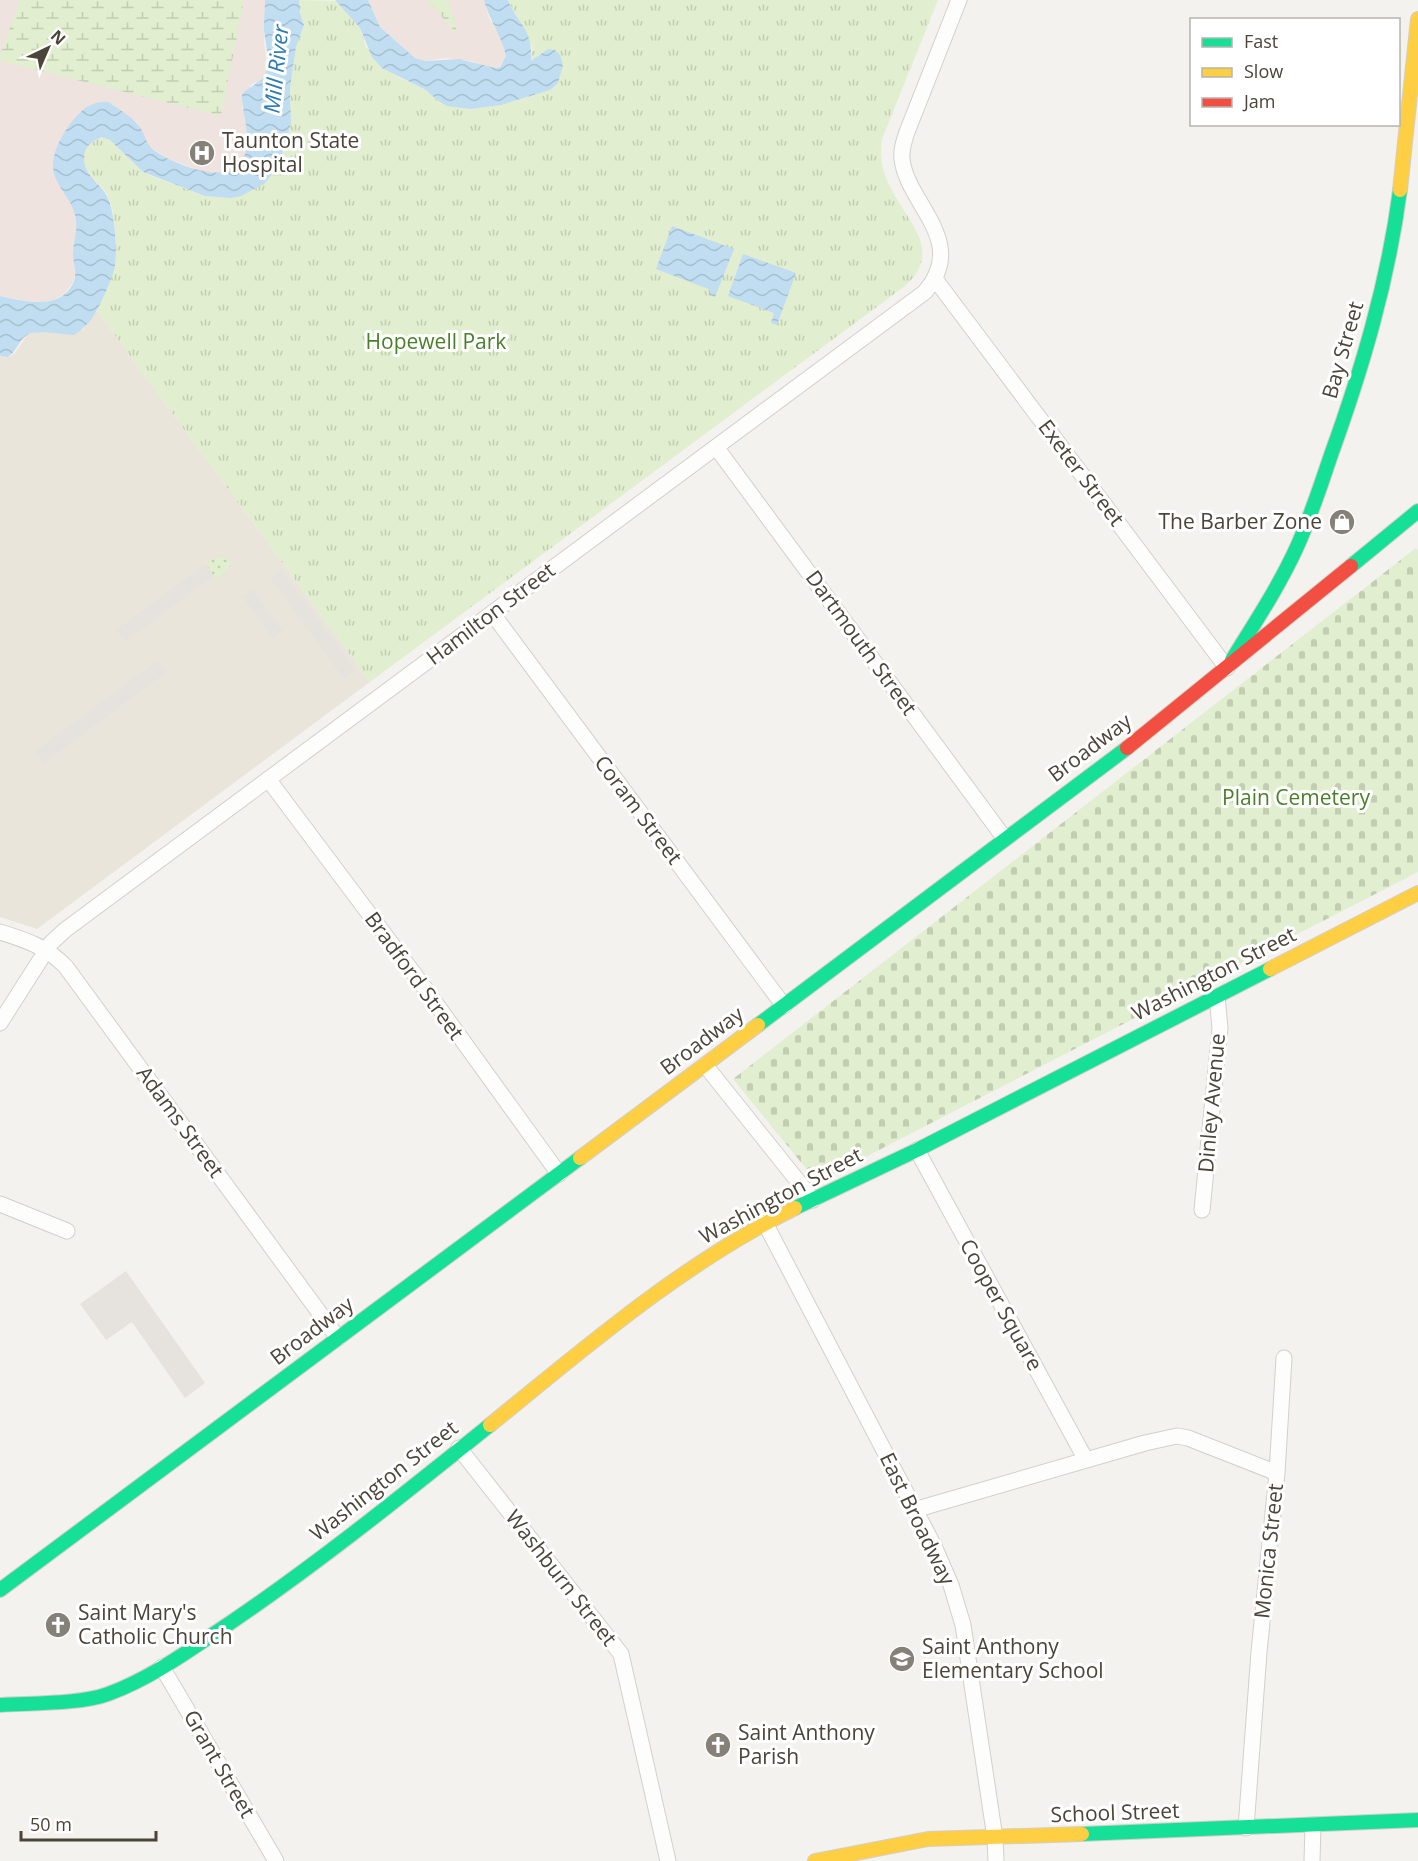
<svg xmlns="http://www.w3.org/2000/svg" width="1418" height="1861" viewBox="0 0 1418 1861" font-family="'Open Sans',sans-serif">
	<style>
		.education { fill: #eae5da }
		.medical { fill: #eee3df }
		.wetland { fill: url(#wetland-marsh) }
		.cemetery { fill: url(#cemetery-stones) }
		.park { fill: url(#park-tufts) }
		.garden { fill: url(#garden-dots) }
		.parking { fill: #e6e3df }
		.water { fill: url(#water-waves) }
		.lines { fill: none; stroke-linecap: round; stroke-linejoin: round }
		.street-casing { stroke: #d2d0cb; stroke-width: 17 }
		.fast-casing { stroke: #d3cfc5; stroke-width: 16 }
		.slow-casing { stroke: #d3cfc5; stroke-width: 16 }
		.jam-casing { stroke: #d3cfc5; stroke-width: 16 }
		.street { stroke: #fdfdfc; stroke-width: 15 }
		.fast { stroke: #16e098; stroke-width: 14 }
		.slow { stroke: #ffcf43; stroke-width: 14 }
		.jam { stroke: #f24e42; stroke-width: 14 }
		.labels { text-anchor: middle; stroke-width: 6; stroke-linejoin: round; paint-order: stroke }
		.poi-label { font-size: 21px; fill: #4b4439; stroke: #fff; text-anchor: start }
		.park-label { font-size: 21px; fill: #4a7f2a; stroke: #fff }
		.street-label { font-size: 21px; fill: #4b4439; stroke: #fff }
		.water-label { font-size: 22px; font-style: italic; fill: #2e7ab2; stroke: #fff }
	</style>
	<defs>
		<pattern id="wetland-marsh" width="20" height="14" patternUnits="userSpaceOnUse" patternTransform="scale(1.5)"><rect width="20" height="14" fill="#e1eecf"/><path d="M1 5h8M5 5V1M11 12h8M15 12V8" fill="none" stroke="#c3cdb2"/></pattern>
		<pattern id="cemetery-stones" width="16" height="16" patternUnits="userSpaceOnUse" patternTransform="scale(1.5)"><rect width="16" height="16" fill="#e1eecf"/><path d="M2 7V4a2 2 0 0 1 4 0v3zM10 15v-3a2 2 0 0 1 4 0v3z" fill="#c3cdb2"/></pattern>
		<pattern id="park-tufts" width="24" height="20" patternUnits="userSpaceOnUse" patternTransform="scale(1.5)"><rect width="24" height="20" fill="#e1eecf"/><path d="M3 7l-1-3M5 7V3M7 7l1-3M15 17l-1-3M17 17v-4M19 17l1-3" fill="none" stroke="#c3cdb2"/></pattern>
		<pattern id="garden-dots" width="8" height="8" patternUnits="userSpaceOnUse" patternTransform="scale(1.5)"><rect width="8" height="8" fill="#e1eecf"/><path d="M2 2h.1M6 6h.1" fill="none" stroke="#c3cdb2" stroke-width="1.8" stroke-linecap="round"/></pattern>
		<pattern id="water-waves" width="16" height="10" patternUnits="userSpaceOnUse" patternTransform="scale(1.5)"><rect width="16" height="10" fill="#c0ddf1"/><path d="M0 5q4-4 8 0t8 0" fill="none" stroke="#a6bfcf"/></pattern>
	</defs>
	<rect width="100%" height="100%" fill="#f4f2ee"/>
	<!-- education -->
	<path class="education" d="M97,311l273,371 -333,247 -37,-12v-561l9,1 6,-4 12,-18 8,-3 47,-2z"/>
	<!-- medical -->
	<path class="medical" d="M0,0h265l-1,42 3,20 -1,12 -7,7 -8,4 -9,22 5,14 1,12 -4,25 -3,8 -12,6 -12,1 -14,-1 -34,-13 -15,-9 -9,-8 -8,-19 -28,-21 -41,95 6,13 4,18 -5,26 2,21 -2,7 -8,11 -11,7 -17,3 -37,-7z
		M368,0h116l5,18 12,20 5,18 -7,11 -4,1h-6l-18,-7 -25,-3 -20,3 -11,-3 -35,-31z"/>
	<!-- wetland -->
	<path class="wetland" d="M20,0h224l-23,116 -221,-55v-6z
		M427,0h21l10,35z"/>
	<!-- cemetery -->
	<path class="cemetery" d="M1416,548l2,2v322l-601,310 -84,-103z"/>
	<!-- park -->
	<path class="park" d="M299,0l38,1 23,27 6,19 32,30 28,13 11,10 34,9 9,-1 35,-7 34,-11 9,-7 -18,-29 -9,8 1,-15 -24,-47h430l-56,139c-3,19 1,36 11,53 17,33 50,60 12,94l-535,396 -273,-371c6,-16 17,-40 18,-57 2,-15 -1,-48 -8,-60 -8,-12 -22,-19 -23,-34 -1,-12 8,-19 18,-23l8,3 33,32 11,5 51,19 25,2 53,-44 8,-31 -1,-35 6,-41 8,-22 -5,-15z"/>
	<!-- garden -->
	<path class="garden" d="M219,557l8,2 5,6 -16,14 -10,-15 6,-5z"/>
	<!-- parking -->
	<path class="parking" d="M205,564l9,12 -89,66 -9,-12z
		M281,569l75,101 -12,9 -74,-101z
		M253,589l30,43 -10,7 -31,-43z
		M158,660l9,12 -124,92 -9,-12z
		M126,1271l79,112 -20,15 -53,-76 -26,18 -26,-36z"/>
	<!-- water -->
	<path class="water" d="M265,0h34v10l5,15 -8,22 -6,41 1,35 -12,43 -15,18 -23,12 -11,2 -25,-2 -62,-24 -33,-32 -8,-3c-10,4 -19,10 -18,23 1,17 18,24 24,38 7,16 9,50 7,68 -2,11 -17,45 -24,54 -5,6 -11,11 -17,15 -13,0 -38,-6 -47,0 -9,6 -10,16 -19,22l-8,-1v-60c24,5 61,16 74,-15 3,-8 -1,-18 -1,-27 1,-18 7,-27 0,-45 -5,-14 -19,-26 -20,-41 -1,-17 11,-37 21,-49 10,-12 19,-18 35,-17 9,7 22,14 29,23 8,9 6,18 17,26 18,13 80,38 89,6 8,-26 -2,-39 -2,-63 6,-6 17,-11 22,-18 9,-13 -1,-37 0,-52 0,-8 1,-16 1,-24z
		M335,0h33l12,27 35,31 11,3 33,-2 36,9 5,-1 6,-11c-4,-20 -17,-36 -22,-56h24c11,27 25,28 23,61l17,-12 7,1 5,5 3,10 -5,18 -8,7 -49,15 -30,4 -24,-3 -10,-6 -11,-10 -44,-22 -10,-11 -12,-29z
		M672,226l62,23 -19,48 -6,-2 2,-5 -55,-21z
		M743,254l53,19 -19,52 -6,-2 3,-10 -46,-17z"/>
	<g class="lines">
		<!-- street casing -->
		<g class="street-casing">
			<path id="street" d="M935,279l292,389
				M716,447l289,392
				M492,613l292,393
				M268,779l153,204 138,191
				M0,932c26,8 47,15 66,35l272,371
				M0,1023l51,-80 14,-13 860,-638c44,-51 -18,-88 -23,-133 -1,-10 2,-18 5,-27l52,-132
				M705,1065l108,135
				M917,1150l169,310
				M0,1204l67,27
				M1202,1210l18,-182 -3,-31
				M765,1223l169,323 17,39 12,40 32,213 1,23
				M459,1448l162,206 47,207
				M1277,1473l7,-115
				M914,1510l231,-67 32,-7 11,2 89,35 -18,179 -13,176
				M162,1667l114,194
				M1312,1861l1,-36"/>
		</g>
		<!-- fast casing -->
		<g class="fast-casing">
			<path id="fast" d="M1351,566l67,-55
				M1232,660c22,-36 46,-72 64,-111 14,-30 24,-62 35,-94 31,-86 57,-173 69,-265
				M758,1025l369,-277
				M795,1208l122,-58 353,-181
				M0,1590l580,-432
				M0,1705c30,-2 82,-1 108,-11 44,-16 83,-45 122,-71 90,-61 175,-130 260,-198
				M1082,1834l336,-14"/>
		</g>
		<!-- slow casing -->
		<g class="slow-casing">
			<path id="slow" d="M1400,190l18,-171
				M1270,969l148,-76
				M580,1158l178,-133
				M490,1425c96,-78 193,-162 305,-217
				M815,1861l113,-22 154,-5"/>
		</g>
		<!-- jam casing -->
		<g class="jam-casing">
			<path id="jam" d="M1127,748l224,-182"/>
		</g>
		<!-- street -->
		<use href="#street" class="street"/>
		<!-- fast -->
		<use href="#fast" class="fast"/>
		<!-- slow -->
		<use href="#slow" class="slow"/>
		<!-- jam -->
		<use href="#jam" class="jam"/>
	</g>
	<!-- icons -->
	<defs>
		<g id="hospital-disc" transform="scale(1.35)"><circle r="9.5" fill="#868178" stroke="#fff"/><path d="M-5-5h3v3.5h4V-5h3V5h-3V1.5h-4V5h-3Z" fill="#fff"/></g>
		<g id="shop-disc" transform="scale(1.35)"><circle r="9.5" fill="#868178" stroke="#fff"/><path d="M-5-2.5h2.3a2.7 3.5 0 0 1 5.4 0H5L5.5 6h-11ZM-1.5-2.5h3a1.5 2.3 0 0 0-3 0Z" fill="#fff"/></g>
		<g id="church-disc" transform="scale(1.35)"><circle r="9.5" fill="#868178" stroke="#fff"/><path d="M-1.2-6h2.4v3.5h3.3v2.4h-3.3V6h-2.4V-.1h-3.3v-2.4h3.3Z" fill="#fff"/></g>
		<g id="school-disc" transform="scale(1.35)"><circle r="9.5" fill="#868178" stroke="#fff"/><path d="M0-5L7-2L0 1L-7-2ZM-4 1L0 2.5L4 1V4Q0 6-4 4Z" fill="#fff"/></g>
	</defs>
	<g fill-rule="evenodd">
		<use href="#hospital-disc" x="202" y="153"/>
		<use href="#shop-disc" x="1342" y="522"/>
		<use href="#church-disc" x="58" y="1625"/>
		<use href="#school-disc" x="902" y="1659"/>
		<use href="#church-disc" x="718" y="1745"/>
	</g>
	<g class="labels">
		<!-- poi labels -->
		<g class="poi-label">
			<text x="222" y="148">Taunton State<tspan x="222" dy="24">Hospital</tspan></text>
			<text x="1322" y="529" text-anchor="end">The Barber Zone</text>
			<text x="78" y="1620">Saint Mary's<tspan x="78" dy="24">Catholic Church</tspan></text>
			<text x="922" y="1654">Saint Anthony<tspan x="922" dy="24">Elementary School</tspan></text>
			<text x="738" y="1740">Saint Anthony<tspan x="738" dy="24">Parish</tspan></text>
		</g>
		<!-- park labels -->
		<g class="park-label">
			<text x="436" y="349">Hopewell Park</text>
			<text x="1296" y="805">Plain Cemetery</text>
		</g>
		<!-- street labels -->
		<g class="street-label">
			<text transform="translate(1343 350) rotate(-74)" y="7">Bay Street</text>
			<text transform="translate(1081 473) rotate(53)" y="7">Exeter Street</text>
			<text transform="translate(491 614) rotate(-37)" y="7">Hamilton Street</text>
			<text transform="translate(861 643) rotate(54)" y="7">Dartmouth Street</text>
			<text transform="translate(1090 748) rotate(-37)" y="7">Broadway</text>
			<text transform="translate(638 810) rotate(53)" y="7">Coram Street</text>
			<text transform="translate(1214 974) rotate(-27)" y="7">Washington Street</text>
			<text transform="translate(414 976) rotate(54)" y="7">Bradford Street</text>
			<text transform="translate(702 1041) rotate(-37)" y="7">Broadway</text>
			<text transform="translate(1212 1103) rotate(-85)" y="7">Dinley Avenue</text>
			<text transform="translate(180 1122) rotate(54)" y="7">Adams Street</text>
			<text transform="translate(781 1196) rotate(-28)" y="7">Washington Street</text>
			<text transform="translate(1001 1305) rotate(61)" y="7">Cooper Square</text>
			<text transform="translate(312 1331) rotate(-37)" y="7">Broadway</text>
			<text transform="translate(384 1481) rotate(-38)" y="7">Washington Street</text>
			<text transform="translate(917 1519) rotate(64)" y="7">East Broadway</text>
			<text transform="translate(1269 1551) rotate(-84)" y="7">Monica Street</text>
			<text transform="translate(561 1578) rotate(52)" y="7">Washburn Street</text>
			<text transform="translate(219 1764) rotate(60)" y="7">Grant Street</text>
			<text transform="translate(1115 1813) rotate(-2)" y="7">School Street</text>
		</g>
		<!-- water labels -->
		<g class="water-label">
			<text transform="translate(276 69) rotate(-84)" y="8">Mill River</text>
		</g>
	</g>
	<!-- legend -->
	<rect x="1190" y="18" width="210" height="108" fill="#ffffff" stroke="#b7b4b0" stroke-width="1.5"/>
	<rect x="1202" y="38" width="30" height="9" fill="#16e098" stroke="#b7b4b0" stroke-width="1.5"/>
	<text x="1244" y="48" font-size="18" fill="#4b4439">Fast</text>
	<rect x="1202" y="68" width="30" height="9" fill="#ffcf43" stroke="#b7b4b0" stroke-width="1.5"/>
	<text x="1244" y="78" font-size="18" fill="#4b4439">Slow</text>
	<rect x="1202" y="98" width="30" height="9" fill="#f24e42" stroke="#b7b4b0" stroke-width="1.5"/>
	<text x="1244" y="108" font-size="18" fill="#4b4439">Jam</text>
	<!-- north arrow -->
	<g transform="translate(48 48) rotate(44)" stroke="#ffffff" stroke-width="4.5" paint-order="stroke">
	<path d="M0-4.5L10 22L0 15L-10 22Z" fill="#4b4439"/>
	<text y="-9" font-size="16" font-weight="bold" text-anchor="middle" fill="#4b4439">N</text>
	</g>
	<!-- scale -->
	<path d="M21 1831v9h135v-9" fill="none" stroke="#4b4439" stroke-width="3"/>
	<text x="30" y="1831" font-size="18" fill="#4b4439" stroke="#ffffff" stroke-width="4.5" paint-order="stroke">50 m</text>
</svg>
